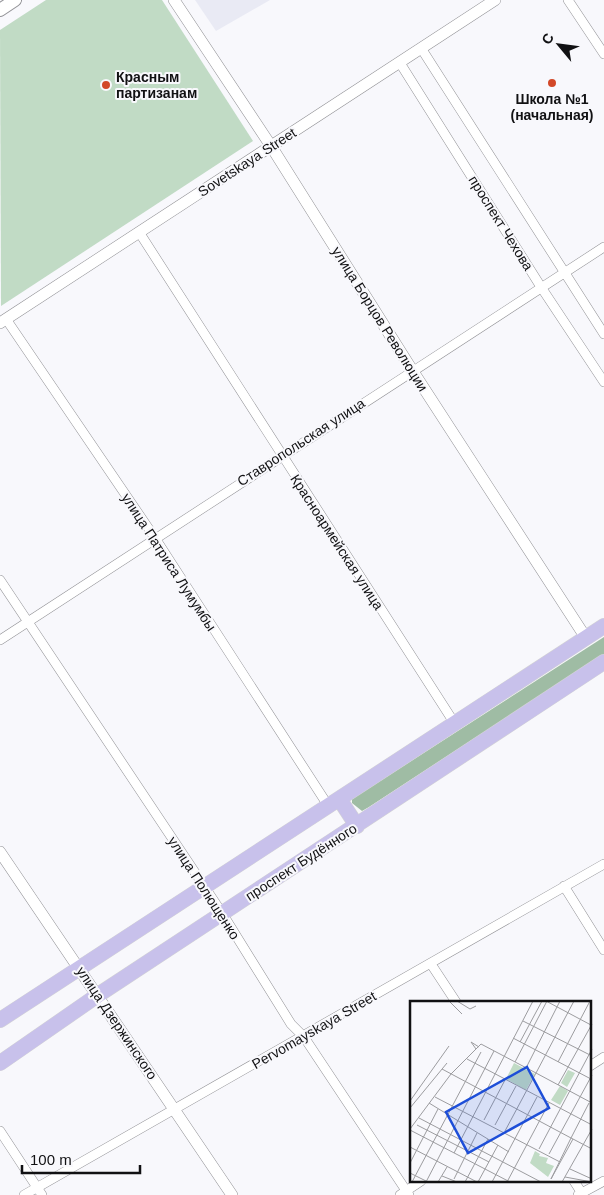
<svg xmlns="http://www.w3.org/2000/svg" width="604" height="1195" viewBox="0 0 604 1195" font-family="Helvetica,sans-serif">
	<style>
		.built { fill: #e9eaf4 }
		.green { fill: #c1dbc5 }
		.forest { fill: #9fbca4 }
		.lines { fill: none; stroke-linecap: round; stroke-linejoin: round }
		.minor-casing { stroke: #929296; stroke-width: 10 }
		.tertiary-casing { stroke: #929296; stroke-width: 12 }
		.secondary-casing { stroke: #929296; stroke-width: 14 }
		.primary-casing { stroke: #d4d4d5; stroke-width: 16 }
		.minor { stroke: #fff; stroke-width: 9 }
		.tertiary { stroke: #fff; stroke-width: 11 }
		.secondary { stroke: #fff; stroke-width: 12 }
		.primary { stroke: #c8c1eb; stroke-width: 15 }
		.poi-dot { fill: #d24828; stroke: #f8f8fc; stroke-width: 2 }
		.labels { text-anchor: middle; stroke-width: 4; stroke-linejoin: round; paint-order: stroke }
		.poi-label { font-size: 14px; font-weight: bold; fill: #111113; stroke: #f8f8fc; text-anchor: start }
		.street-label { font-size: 14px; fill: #111113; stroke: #f8f8fc }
		.inset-road { fill: none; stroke: #9c9c9f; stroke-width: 1 }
		.view { fill: #1d4ed8; fill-opacity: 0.15; stroke: #1d4ed8; stroke-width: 2.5 }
		.inset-edge { fill: none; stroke: #111113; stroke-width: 2.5 }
	</style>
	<rect width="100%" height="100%" fill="#f8f8fc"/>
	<!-- built -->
	<path class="built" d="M195,0h75l-54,31z"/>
	<!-- green -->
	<path class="green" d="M46,0h116l91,141 -252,165 -1,-276z"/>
	<!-- forest -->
	<path class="forest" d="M604,637v17l-235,153 -7,4 -10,-8v-4z"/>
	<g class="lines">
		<!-- minor casing -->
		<g class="minor-casing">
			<path id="minor" d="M568,0l36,54
				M421,48l183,286
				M400,63l141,224 63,95
				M139,232l316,492
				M6,319l149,219 174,269
				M0,580l222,333 69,111 13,13 105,158
				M0,640l604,-393
				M564,886l40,64
				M431,964l25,38
				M590,1066l14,-9
				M0,1131l42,64
				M574,1181l9,14
				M24,1195l580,-331
				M400,1195l21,-14
				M578,1195l26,-14"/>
		</g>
		<!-- tertiary casing -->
		<g class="tertiary-casing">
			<path id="tertiary" d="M174,0l97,146 141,224 174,268
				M0,323l495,-323
				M0,852l232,343"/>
		</g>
		<!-- secondary casing -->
		<g class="secondary-casing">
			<path id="secondary" d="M0,10l15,-10"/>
		</g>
		<!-- primary casing -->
		<g class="primary-casing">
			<path id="primary" d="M340,800l17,26
				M0,1020l604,-394
				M0,1063l98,-68 506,-333"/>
		</g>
		<!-- minor -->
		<use href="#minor" class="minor"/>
		<!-- tertiary -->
		<use href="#tertiary" class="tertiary"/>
		<!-- secondary -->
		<use href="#secondary" class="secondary"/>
		<!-- primary -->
		<use href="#primary" class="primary"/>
	</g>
	<!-- markers -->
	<g class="poi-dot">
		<circle cx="552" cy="83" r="5"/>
		<circle cx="106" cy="85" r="5"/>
	</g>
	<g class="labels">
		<!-- poi labels -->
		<g class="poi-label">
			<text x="116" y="82">Красным<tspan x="116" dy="16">партизанам</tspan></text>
			<text x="552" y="104" text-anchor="middle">Школа №1<tspan x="552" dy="16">(начальная)</tspan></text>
		</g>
		<!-- street labels -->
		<g class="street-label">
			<text transform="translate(247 162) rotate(-33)" y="5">Sovetskaya Street</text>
			<text transform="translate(501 223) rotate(58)" y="5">проспект Чехова</text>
			<text transform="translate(380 319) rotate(58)" y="5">улица Борцов Революции</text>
			<text transform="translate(301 442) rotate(-33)" y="5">Ставропольская улица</text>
			<text transform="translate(337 542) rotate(57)" y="5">Красноармейская улица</text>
			<text transform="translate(169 562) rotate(57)" y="5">улица Патриса Лумумбы</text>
			<text transform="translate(301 862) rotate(-33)" y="5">проспект Будённого</text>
			<text transform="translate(204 888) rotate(57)" y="5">улица Полющенко</text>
			<text transform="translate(117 1023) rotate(56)" y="5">улица Дзержинского</text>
			<text transform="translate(314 1030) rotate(-30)" y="5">Pervomayskaya Street</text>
		</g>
	</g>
	<!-- overview -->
	<g transform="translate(410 1001)">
		<rect width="181" height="181" fill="#f8f8fc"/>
		<path d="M104,62l21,11 -9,16 -20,-11zM158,69l7,3 -8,14 -6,-4zM150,85l8,5 -8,14 -9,-5zM125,150l5,3 -1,2 9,2 -2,5 8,3 -6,11 -18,-14z" fill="#c1dbc5"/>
		<path class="inset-road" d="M39,0l13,13M47,0l13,8 6,-3M136,0l45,24M113,20l69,35M103,37l78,41M110,41l22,-41M66,48l-5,-7 8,5M57,58l125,66M105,61l32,-61M148,61l32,-61M116,67l34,-67M32,68l129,69 18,-35M148,84l34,-61M25,96l125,65M0,100l39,-55M19,102l80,49M0,107l37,-45M9,117l122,64M74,119l21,-40M7,124l72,37M85,124l21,-39M0,128l41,-55 30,-30 55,29 38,-72M0,129l100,52M95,130l31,-58 56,30M163,138l-22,40 20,-41 2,1 19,10M0,146l67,35M129,148l53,-100M44,152l79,-152M139,153l43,-79M0,162l28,-54M160,168l22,10M0,172l18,9M32,175l15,6M155,176l27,5M44,178l23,-46M2,181l69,-130M16,181l68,-131M28,181l9,-15M55,181l23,-43M68,181l20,-37M82,181l45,-85M97,181l42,-79M152,181l30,-53"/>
		<path class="view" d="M117,66l22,41 -81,45 -22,-41z"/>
		<rect width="181" height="181" class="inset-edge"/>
	</g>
	<!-- north arrow -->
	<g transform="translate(559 45) rotate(299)" stroke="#f8f8fc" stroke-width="4" paint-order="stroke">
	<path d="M0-4L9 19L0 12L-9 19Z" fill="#111113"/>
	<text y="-8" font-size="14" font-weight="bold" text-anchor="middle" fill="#111113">С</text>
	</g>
	<!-- scale -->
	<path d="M22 1165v8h118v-8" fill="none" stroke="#111113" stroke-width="2.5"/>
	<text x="30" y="1165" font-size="15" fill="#111113" stroke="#f8f8fc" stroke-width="4" paint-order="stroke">100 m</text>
</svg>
